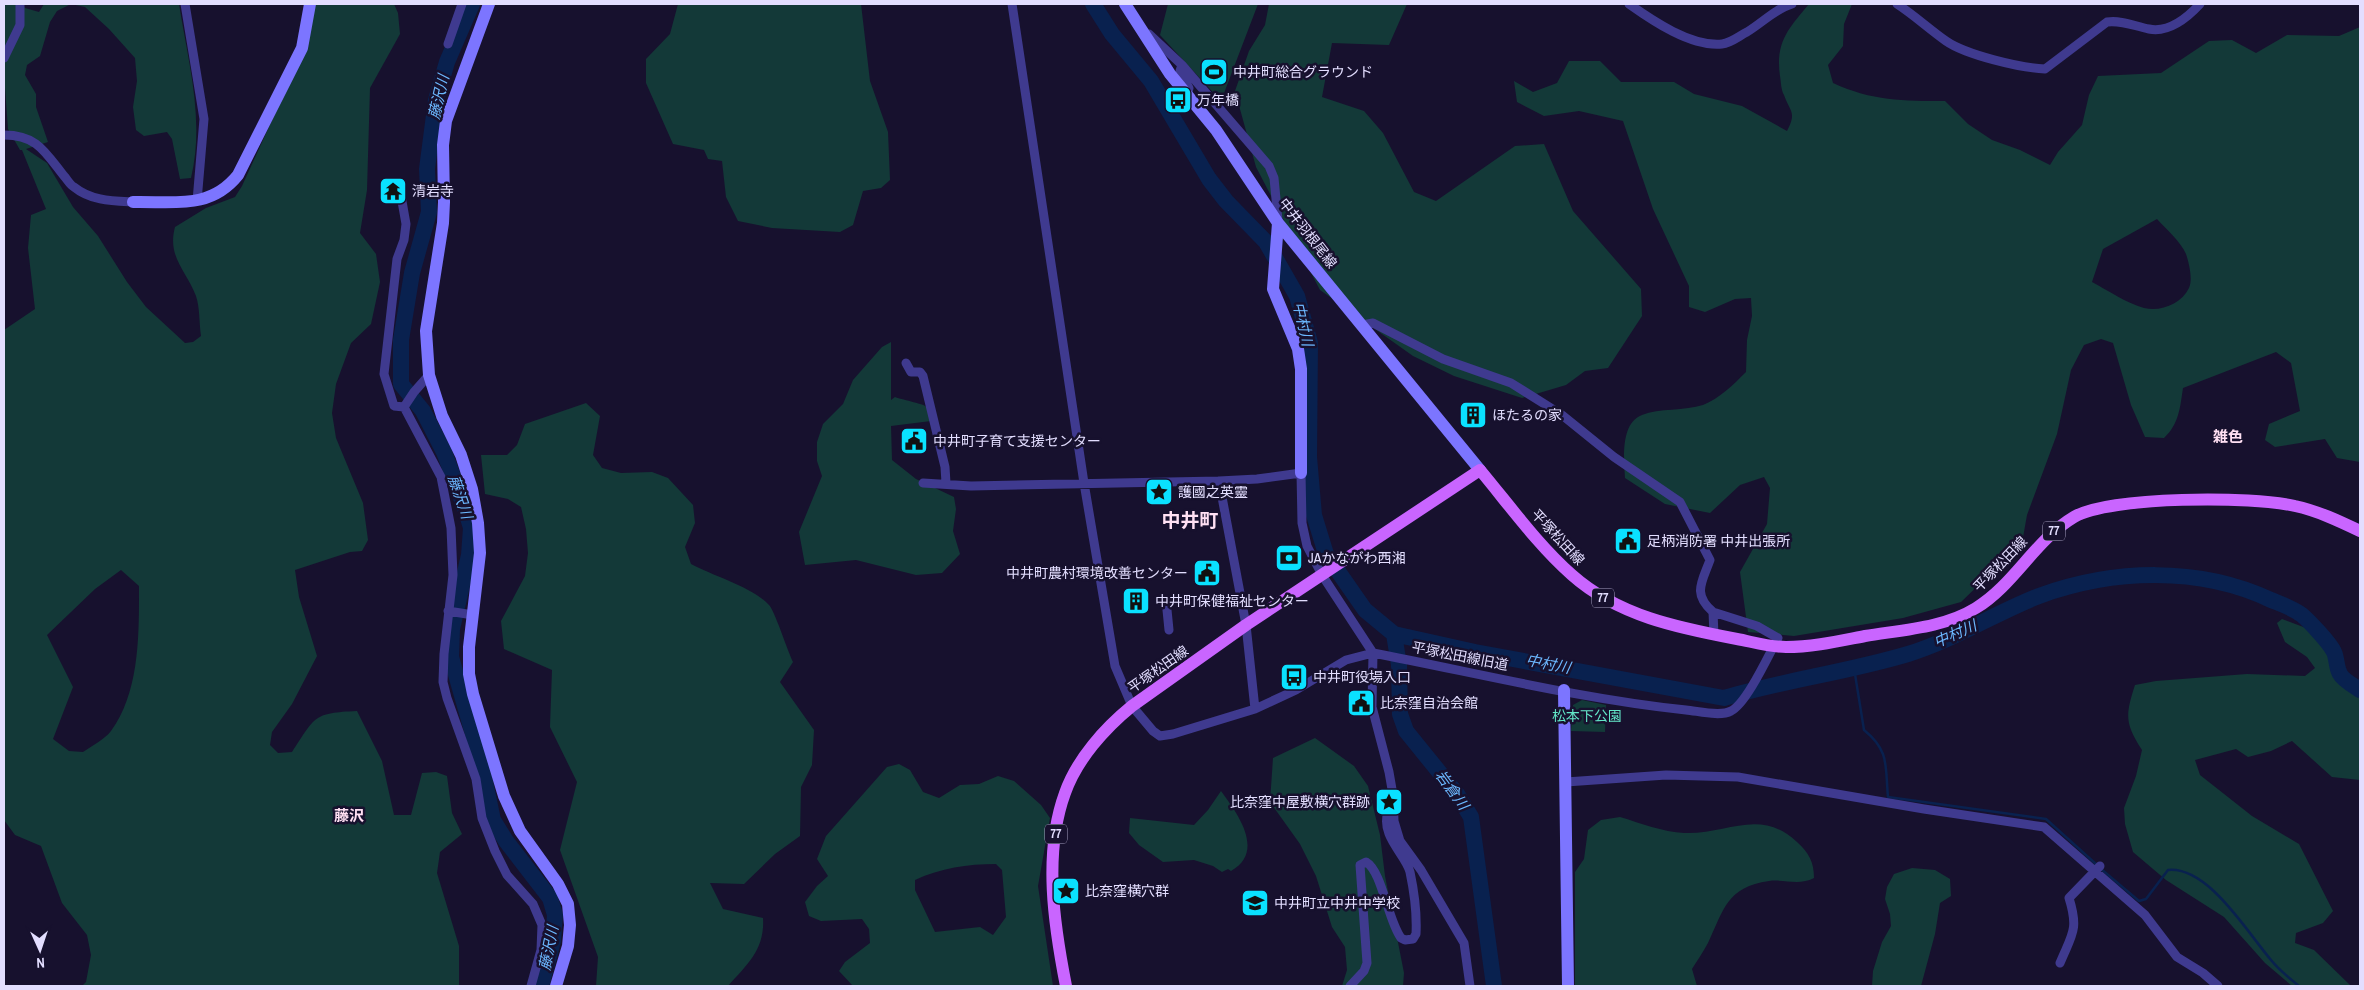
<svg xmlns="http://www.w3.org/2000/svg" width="2364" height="990" viewBox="0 0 2364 990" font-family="'Archivo Narrow','Noto Sans JP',sans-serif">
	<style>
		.green { fill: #133938; fill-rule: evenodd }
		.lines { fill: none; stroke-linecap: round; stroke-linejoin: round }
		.stream { stroke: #09214f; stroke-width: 2.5 }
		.river { stroke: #09214f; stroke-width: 16 }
		.street { stroke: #3f3a8f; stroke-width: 9 }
		.secondary { stroke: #7c75ff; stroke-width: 12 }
		.primary { stroke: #c965ff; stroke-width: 12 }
		.labels { text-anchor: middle; stroke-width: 5; stroke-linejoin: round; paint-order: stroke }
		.shield { fill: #17112e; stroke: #a6a0c0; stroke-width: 1 }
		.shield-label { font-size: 12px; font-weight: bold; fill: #e3deff }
		.poi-label { font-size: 14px; fill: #e3deff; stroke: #17112e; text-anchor: start }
		.street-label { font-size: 14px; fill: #e3deff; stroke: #17112e }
		.park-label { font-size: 14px; fill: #63e6c8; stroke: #17112e }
		.water-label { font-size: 15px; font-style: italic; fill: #6cb8ff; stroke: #17112e }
		.neighbourhood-label { font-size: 15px; font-weight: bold; fill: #ffe0f3; stroke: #17112e }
		.district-label { font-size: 19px; font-weight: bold; fill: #ffe0f3; stroke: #17112e }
	</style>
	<rect width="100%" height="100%" fill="#17112e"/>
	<!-- green -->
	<path class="green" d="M4,4h18l3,4 14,4 5,-8h135c9,58 26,115 12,174l-11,1 -8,-40 -5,-7 -23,4 -8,-6 -3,-23 4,-26 -2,-23 -26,-29 -24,-22 -14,-3 -14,7 -7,11 -10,34 -13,9 -2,10 11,19v13l12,35 -22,7 21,14 26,44 25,29 29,46 19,25 39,36 8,-1 8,-6c-2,-13 -1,-28 -5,-40 -10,-26 -29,-39 -21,-69l31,-19 29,-11 7,-11 67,-147 6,-35h79l4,9 2,21 -30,54 -3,102 -7,43 16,21 4,28 -9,42 -20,19 -15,41 -4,29 4,25 27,65 5,37 -6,11 -12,1 -55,18 4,27 18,59 -25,48 -20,28 -2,13 8,8 14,-1c24,-36 21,-39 65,-41l25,50 12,54h17l11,-42 14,-1 11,4 5,37 10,21 -22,18 -3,21 22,73v40h-377l4,-4 5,-27 -4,-20 -25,-32 -21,-57 -26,-11 -11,-15v-490l31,-21 -7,-61 3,-33 15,-6 -24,-59h-2l-12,-21 -4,-55zM121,570l18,16c0,48 1,105 -28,145 -6,8 -19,15 -28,21l-14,-1 -16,-12 20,-52 -26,-52 48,-46z
		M678,4h183l9,77 18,51 2,48 -9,8 -18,3 -10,34 -13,7 -68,-4 -34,-7 -12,-24 -4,-36 -14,-2 -4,-9 -31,-6 -27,-61v-24l24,-25z
		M1168,4h90l-37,97 -61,-66z
		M1269,4h138l-18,41 -57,-2 -10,54 42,14 19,22 31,59 22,9 79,-55 29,-2 29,67 68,78 1,27 -34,52 -23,3 -19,14 -44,13 -68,-22 -41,-20 -93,-66 -64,-123 -21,-76 14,-40 16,-26z
		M1809,4h43l-8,20 -1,22 -15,19 5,18c39,18 70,18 112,18l23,23 24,16 28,10 30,15 8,-13 24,-27 7,-30 9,-19 63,-3 48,-32 23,-1 24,13 31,-18 52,1 21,-9v435l-23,-4 -12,-19 -50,8 -10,-7 4,-16 31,-13 -9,-48 -15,-11 -93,36c-3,20 -4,36 -19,50l-19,-1 -14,-32 -18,-62 -12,-4 -17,6 -13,25 -14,64 -30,81 -5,28 -61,59 -58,16 -109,18 -46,-4 -8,-60 27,-48 3,-36 -6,-11 -24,8 -30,28 -45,-9 -40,-26c-1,-18 -5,-55 17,-63 17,-7 43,-4 61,-10 16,-6 31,-21 43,-33l1,-32 5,-24 -1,-18 -16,1 -30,13 -16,-5v-21l-36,-77 -30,-88 -44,-10 -35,5 -27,-14 -3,-21 19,11 24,-9 12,-22h31l21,21h53l20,12 48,12 45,25c10,-19 3,-19 -3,-36 -3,-5 -3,-13 -4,-19 -5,-34 9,-48 29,-72zM2157,219c9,10 24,23 29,35 3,9 7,25 3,34 -8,16 -28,24 -45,20 -18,-5 -35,-17 -52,-26l11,-33z
		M891,342v58l4,-3c5,2 28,7 30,9 4,3 5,10 6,15l-40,5 1,34 24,19 38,18 2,12 -3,22 7,23 -18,19 -26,2 -60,-15 -51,5 -6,-33 23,-56 -5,-15v-19l6,-18 20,-20 10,-24 29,-33z
		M586,403l14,13 -7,39 9,13 19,5 31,-1 16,6 25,27 2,18 -10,24 6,17c22,12 62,23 78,41 5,4 19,47 24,57l-13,20 34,48 -2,35 -11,22 -1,49 -25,18 -31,30 -34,-1 13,26 40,9c2,31 -15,46 -35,68h-132l2,-29 -38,-107 17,-68 -27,-55 2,-57 -48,-21 -3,-28 24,-45 3,-23 -2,-24 -5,-22 -13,-8 -23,-5 -4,-39h26l10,-10 8,-21z
		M2282,619l24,9 48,54 6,9v89l-28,-3 -40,-36 -21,10 -23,6 -12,-8 -41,11 5,15 52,41 47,28 34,67 -10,12 -27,10 -1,10 19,7 37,36h-59l-27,-23 -41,-46 -58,-37 -33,-28 -8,-28 -1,-16 12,-32 6,-26c-17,-27 -17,-34 -7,-65l21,-4 91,-7 58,2 10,-8 -8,-11 -22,-15 -8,-19z
		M1582,700l24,5 -1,27 -34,-1 2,-26z
		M1315,738l39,28 14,20 12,49 5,41 19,97 -1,13h-61l5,-16 -2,-23 -13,-20 -16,-51 -16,-32 -30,-42 3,-44z
		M899,764l11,6 13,22 16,6 21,-13 19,-1 19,-8 16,5 27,24 9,13 -12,68 15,100h-200l-14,-15 6,-9 25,-19 -1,-14 -7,-10 -41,2 -12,-5 -4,-14 12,-16 11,-10 -11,-17 9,-23 61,-69zM996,864l6,6 4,47 -13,18 -13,-8 -45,5 -20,-42v-10c26,-12 52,-16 81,-16z
		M1221,791c16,22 45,60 10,80l-3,-2 -6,3 -9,-6 -19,-6 -31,2 -24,-17 -10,-12 1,-15 64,7 14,-15z
		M1620,817c20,6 43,15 64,16 42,2 76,-26 113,9 12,11 17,20 17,36 -15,8 -30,1 -45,3 -42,6 -45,28 -61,62 -5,9 -11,18 -16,26l5,17h-122v-114l9,-13 4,-29 13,-10z
		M1912,868l23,2 15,9 1,17 -11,7 -5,31 -14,52h-49l1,-15 9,-29 9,-16 -1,-12 -5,-15 2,-12 7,-13z"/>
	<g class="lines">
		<!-- stream -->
		<path class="stream" d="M1854,668l10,62c26,21 21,36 24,67l158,22 51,46
			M2101,869l38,32 7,-2 22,-29c40,-4 79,62 103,90 8,10 18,18 28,26"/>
		<!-- river -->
		<path class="river" d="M472,4l-25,58 -11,38 -9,69 2,43 -17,61 -11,67v44l22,27 21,41 22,59 5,17 -2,27 -17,74 -1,28 30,105 12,58 13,21 44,57 5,17 -2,26 -12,45
			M1093,4l19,30 39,47 58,98 17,22 40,41 31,54 13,47 -1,114 5,58 12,39 39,56 29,24 81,18 249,46c61,-18 124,-26 184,-44 46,-14 87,-41 131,-58 74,-27 160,-30 232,4 10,4 22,8 31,15 7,6 28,28 32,37 3,6 2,15 6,22 3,6 14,12 20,16
			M1394,634l5,31 1,49 6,17 51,63 14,23 23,169"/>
		<!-- street -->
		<path class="street" d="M185,4l19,115 -7,82
			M1012,4l72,479 31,183 17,40 21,25 7,5 13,-2 82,-25 41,-19 50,-30 27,-7c104,20 208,46 313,57 12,1 34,7 45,1 16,-8 38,-57 47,-73l-21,-12 -44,-14
			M1629,4c24,17 62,43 93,40 9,-1 17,-8 25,-12 15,-9 28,-23 45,-28
			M1897,4c17,11 32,25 49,37 20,14 75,27 99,28l62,-47c15,-2 27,4 42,7 20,4 39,-12 51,-25
			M1149,34l33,31 87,101 5,12 4,42
			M448,44l14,-40
			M4,58l16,-33v-21
			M1182,65l-2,6 9,17 -2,7
			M4,135c33,0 41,17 60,41 3,3 6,9 10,11 17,14 39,14 59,15
			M400,190l6,34 -2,16 -7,19 -13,115 10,32 10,1
			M1362,325l11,-2 70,36 68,24 51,32 52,42 66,45 30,58c-8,22 -18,34 3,52l1,23
			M906,363l5,9h9l3,4 22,91 1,16
			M404,407l37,70 10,51 2,47 -9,79 -1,28 4,16 29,81 6,39 13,33 12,24 26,29 9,21 -1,25 -10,36
			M404,407l10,-15 15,-17
			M1219,481l27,144 9,84
			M923,483l48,3 248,-5 38,-2 44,-6 1,50 5,23 15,29 51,78 -1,54 17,65 4,23 1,26 6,20 21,29 43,73 6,43
			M1167,610l2,20
			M448,611l25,4
			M1566,782l100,-7 72,2 186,32 120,18 101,88 32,42 26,16 15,13
			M2060,963c12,-29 19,-33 9,-65l31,-32
			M1350,986l14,-15 3,-8 -7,-98 6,-3c16,9 22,59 35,76l4,2 8,-1 3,-5c1,-19 -2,-43 -6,-62 -4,-17 -30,-36 -22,-60l6,-1"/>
		<!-- secondary -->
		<path class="secondary" d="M489,4l-43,117 -3,24 1,57 -1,21 -17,108 3,44 13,41 19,39 11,34 6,34 2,30 -11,94v27l4,20 31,102 16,35 38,53 10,20 2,21 -2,21 -12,40
			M1125,4l45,70 46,56 62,93 202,247
			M133,202c41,-1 77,8 105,-27l64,-127 8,-44
			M1278,223l-5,66 25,60 3,20v104
			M1564,690l4,296"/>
		<!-- primary -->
		<path class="primary" d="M1066,986c-12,-61 -23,-133 -1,-193 12,-34 40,-65 67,-87l114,-81 234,-155c30,36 58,75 92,105 46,41 107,53 165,64 16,3 33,8 49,8 27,0 53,-6 79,-11 36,-6 79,-8 111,-28 38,-23 59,-68 98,-91 35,-21 180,-21 221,-11 23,5 44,15 65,25"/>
	</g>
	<!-- icons -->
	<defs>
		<g id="stadium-square" transform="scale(1.4375)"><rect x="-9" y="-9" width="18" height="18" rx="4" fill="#0ae1ff" stroke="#17112e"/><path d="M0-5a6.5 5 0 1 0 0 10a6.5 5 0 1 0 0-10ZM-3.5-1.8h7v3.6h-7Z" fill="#111"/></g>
		<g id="bus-square" transform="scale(1.4375)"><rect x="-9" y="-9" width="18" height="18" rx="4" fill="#0ae1ff" stroke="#17112e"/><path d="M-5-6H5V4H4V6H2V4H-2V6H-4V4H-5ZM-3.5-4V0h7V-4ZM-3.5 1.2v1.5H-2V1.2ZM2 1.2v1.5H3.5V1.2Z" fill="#111"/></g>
		<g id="temple-square" transform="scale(1.4375)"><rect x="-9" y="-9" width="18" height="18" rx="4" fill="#0ae1ff" stroke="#17112e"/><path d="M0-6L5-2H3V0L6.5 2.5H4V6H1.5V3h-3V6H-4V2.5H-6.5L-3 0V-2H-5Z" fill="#111"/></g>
		<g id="building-square" transform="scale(1.4375)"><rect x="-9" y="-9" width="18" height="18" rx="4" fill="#0ae1ff" stroke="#17112e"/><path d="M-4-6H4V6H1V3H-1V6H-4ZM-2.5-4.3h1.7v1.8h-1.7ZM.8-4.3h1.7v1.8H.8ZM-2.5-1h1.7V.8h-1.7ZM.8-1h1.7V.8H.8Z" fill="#111"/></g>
		<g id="civic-square" transform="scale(1.4375)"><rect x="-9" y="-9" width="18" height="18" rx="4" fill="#0ae1ff" stroke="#17112e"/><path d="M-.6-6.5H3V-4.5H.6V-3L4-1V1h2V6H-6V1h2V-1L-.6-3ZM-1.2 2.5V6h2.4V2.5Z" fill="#111"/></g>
		<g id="sight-square" transform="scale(1.4375)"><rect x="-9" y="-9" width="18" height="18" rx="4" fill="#0ae1ff" stroke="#17112e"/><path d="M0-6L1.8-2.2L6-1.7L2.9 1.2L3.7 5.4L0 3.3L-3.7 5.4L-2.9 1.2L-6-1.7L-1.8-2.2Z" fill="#111"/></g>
		<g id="bank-square" transform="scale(1.4375)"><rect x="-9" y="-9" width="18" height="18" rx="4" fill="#0ae1ff" stroke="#17112e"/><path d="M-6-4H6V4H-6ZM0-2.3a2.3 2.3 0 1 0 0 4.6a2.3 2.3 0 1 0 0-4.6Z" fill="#111"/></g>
		<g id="school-square" transform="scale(1.4375)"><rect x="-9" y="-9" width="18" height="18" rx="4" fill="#0ae1ff" stroke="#17112e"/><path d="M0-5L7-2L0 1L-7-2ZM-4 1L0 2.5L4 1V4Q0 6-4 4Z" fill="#111"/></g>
	</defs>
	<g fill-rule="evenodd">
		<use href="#stadium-square" x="1214" y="72"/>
		<use href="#bus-square" x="1178" y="100"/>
		<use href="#temple-square" x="393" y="191"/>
		<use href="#building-square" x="1473" y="415"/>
		<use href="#civic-square" x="914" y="441"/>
		<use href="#sight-square" x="1159" y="492"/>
		<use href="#civic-square" x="1628" y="541"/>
		<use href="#bank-square" x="1289" y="558"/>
		<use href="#civic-square" x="1207" y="573"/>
		<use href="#building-square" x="1136" y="601"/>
		<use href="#bus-square" x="1294" y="677"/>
		<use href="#civic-square" x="1361" y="703"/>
		<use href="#sight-square" x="1389" y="802"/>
		<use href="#sight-square" x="1066" y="891"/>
		<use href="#school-square" x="1255" y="903"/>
	</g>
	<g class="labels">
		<!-- shield labels -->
		<g class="shield">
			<rect x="2043" y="521.5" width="22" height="19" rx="4"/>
			<rect x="1592" y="588.5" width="22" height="19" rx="4"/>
			<rect x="1045" y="824.5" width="22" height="19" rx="4"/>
		</g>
		<g class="shield-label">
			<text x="2054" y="535">77</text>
			<text x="1603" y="602">77</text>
			<text x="1056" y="838">77</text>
		</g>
		<!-- poi labels -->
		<g class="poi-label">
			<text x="1233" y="77">中井町総合グラウンド</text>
			<text x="1197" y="105">万年橋</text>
			<text x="412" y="196">清岩寺</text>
			<text x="1492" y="420">ほたるの家</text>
			<text x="933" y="446">中井町子育て支援センター</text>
			<text x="1178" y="497">護國之英靈</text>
			<text x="1647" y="546">足柄消防署 中井出張所</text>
			<text x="1308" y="563">JAかながわ西湘</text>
			<text x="1188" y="578" text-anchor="end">中井町農村環境改善センター</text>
			<text x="1155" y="606">中井町保健福祉センター</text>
			<text x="1313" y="682">中井町役場入口</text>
			<text x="1380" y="708">比奈窪自治会館</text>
			<text x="1370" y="807" text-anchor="end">比奈窪中屋敷横穴群跡</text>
			<text x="1085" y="896">比奈窪横穴群</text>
			<text x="1274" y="908">中井町立中井中学校</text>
		</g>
		<!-- street labels -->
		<g class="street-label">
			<text transform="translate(1308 233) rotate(52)" y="5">中井羽根尾線</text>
			<text transform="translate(1558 537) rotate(47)" y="5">平塚松田線</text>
			<text transform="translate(2000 564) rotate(-46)" y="5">平塚松田線</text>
			<text transform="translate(1460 656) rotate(11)" y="5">平塚松田線旧道</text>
			<text transform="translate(1158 669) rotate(-35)" y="5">平塚松田線</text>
		</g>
		<!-- park labels -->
		<g class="park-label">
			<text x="1587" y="721">松本下公園</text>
		</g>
		<!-- water labels -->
		<g class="water-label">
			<text transform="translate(439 97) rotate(-77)" y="5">藤沢川</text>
			<text transform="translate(1303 324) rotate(77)" y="5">中村川</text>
			<text transform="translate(460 497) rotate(71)" y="5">藤沢川</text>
			<text transform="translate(1955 634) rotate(-24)" y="5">中村川</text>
			<text transform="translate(1548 664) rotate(11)" y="5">中村川</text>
			<text transform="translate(1452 790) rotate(54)" y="5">岩倉川</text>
			<text transform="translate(549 948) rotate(-79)" y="5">藤沢川</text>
		</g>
		<!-- neighbourhood labels -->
		<g class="neighbourhood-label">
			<text x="2228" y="442">雑色</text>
			<text x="349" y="821">藤沢</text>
		</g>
		<!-- district labels -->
		<g class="district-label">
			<text x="1190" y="527">中井町</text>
		</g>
	</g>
	<!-- border -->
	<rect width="2364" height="990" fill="none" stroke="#e3deff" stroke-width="10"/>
	<!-- north arrow -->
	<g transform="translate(40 950) rotate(177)" stroke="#17112e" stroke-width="4" paint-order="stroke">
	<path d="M0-4L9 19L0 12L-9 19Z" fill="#e3deff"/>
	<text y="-8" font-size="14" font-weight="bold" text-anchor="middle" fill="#e3deff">N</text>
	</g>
</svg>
